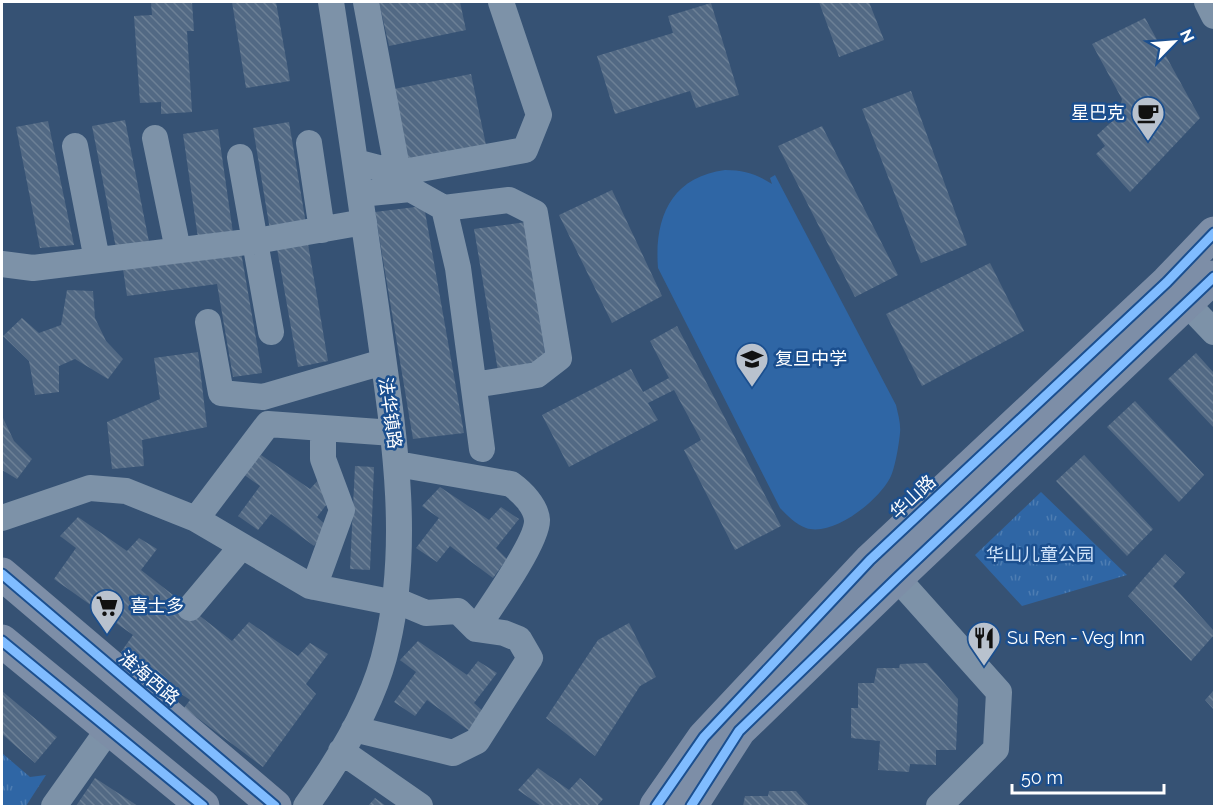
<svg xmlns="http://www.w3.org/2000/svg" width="1216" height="808" viewBox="0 0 1216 808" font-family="Raleway,'Noto Sans SC',sans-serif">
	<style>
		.grass { fill: url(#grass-tufts) }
		.garden { fill: #2f66a5 }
		.building { fill: url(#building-back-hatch) }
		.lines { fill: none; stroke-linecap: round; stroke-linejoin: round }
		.minor { stroke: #7d92a8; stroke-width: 26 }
		.major { stroke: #7d8ea7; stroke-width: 33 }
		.cycleway-casing { stroke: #1b4f8f; stroke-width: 13 }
		.cycleway { stroke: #80bcff; stroke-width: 9 }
		.labels { text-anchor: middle; stroke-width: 5; stroke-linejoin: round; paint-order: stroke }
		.poi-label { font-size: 18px; fill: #fff; stroke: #1b4f8f; text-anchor: start }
		.street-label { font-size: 18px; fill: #fff; stroke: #1b4f8f }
		.park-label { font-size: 18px; fill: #cfe3fa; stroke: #1b4f8f }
	</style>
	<defs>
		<pattern id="grass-tufts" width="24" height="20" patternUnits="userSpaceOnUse" patternTransform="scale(1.5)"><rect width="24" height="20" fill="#2f66a5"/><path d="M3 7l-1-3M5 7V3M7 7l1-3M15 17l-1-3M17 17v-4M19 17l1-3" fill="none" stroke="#4e7db2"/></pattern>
		<pattern id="building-back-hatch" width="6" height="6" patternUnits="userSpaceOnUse" patternTransform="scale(1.5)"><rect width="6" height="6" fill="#526984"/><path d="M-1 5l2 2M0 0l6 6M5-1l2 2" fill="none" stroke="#6c8096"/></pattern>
	</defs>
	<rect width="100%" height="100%" fill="#365274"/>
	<!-- grass -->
	<path class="grass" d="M1041,492l86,83 -105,31 -47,-51z
		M2,753l28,24 16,-2 -20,31h-24z"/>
	<!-- garden -->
	<path class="garden" d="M725,170c19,0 31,4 47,14l-2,-6 5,-3 121,230c2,9 5,19 4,28 -1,11 -5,36 -10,45 -12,23 -57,59 -84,50 -11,-4 -18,-12 -26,-20l-122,-240c-4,-50 13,-91 67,-98z"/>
	<!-- building -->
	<path class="building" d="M151,2h41l2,29h-7l5,81 -31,2v-12l-21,1 -6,-87 18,-1z
		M232,2h44l14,79 -44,7z
		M379,2h81l6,28 -77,16z
		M819,2h50l15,38 -45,17z
		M711,3l28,92 -43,13 -6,-17 -75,23 -18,-58 76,-23 -5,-17z
		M1145,18l55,100 -70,74 -34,-38 9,-8 -8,-11 21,-19 4,-17 -30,-55z
		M471,74l15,71 -78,15 -14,-71z
		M911,91l56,154 -46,18 -59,-154z
		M125,120l24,122 -33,6 -24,-122z
		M48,121l26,124 -34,3 -24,-121z
		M289,122l17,102 -36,6 -17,-102z
		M822,126l76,149 -43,22 -77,-151z
		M218,129l15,104 -35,5 -15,-104z
		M612,190l50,106 -50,27 -53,-108z
		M424,206l40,227 -51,6 -38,-227z
		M526,222l20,140 -48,9 -24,-142z
		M307,238l21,123 -30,6 -22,-124z
		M241,252l21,121 -29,4 -16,-93 -90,12 -4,-27z
		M990,263l34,68 -102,55 -36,-72z
		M67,290l26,1 2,27 11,23 17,18 -15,20 -33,-20 -16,7v26l-24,3 -6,-34 -26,-25 19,-18 17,15 22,-8z
		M677,326l104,200 -46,24 -51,-100 17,-10 -27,-50 -26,13 10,17 -89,47 -27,-52 89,-46 12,23 26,-14 -19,-37z
		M198,352l9,75 -65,13 2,26 -32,3 -5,-47 53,-23 -6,-41z
		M1196,353l18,20v55l-46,-49z
		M1135,401l69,74 -25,27 -72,-75z
		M2,416l12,25 18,18 -15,20 -15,-9z
		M261,455l49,34 12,-13 18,11 -23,30 11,10 -14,19 -43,-32 -13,16 -20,-14 22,-30 -17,-12z
		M1084,455l69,74 -26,27 -71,-75z
		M355,466l19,1 -4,103 -20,-1z
		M440,487l49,33 12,-13 18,12 -23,29 11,11 -14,19 -43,-32 -13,16 -21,-14 23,-30 -17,-12z
		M78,517l49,34 12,-13 18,11 -16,21 91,71 17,-19 49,34 12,-13 18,11 -22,30 10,10 -53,73 -79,-59 6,-8 -69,-48 12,-17 -79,-56 22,-31 -16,-12z
		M1165,554l20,19 -12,13 41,45v4l-23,26 -63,-65z
		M629,623l27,54 -16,9 -45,70 -49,-38 52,-78z
		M418,641l49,34 11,-14 19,12 -23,30 11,10 -14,19 -44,-32 -12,16 -21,-14 22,-30 -16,-12z
		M927,663l31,36 -2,51h-20v15l-26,-1 -1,8 -31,-2 2,-29 -29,-3v-30h7v-25h16l3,-15h22l1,-4z
		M1214,690v20l-9,-10z
		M2,691l55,46 -22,26 -33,-29z
		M538,768l31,22 11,-12 23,21 -6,7h-56l-23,-16z
		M95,778l43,28h-62z
		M769,791h27l13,15h-66l2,-10h23z
		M375,798l11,8h-18z"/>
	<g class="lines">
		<!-- minor -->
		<path class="minor" d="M366,2l32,171
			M1207,2l7,14
			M155,138l23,112
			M309,143l13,87
			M75,146l22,114
			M240,157l31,175
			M356,162l42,11 127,-23 14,-35 -38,-113
			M360,194l50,-5 34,19 14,60 24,181
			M444,208l65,-8 26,13 24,145 -22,17 -63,10
			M2,264l31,4 223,-27 108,-19
			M1175,291l39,41
			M208,322l13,71 42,4 120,-35
			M393,433l-125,-9 -72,95 114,67 85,17
			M397,464l114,20c11,8 25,22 26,36 1,21 -47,88 -61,109
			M2,518l88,-30 36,3 70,28
			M897,578l102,114 -3,57 -57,57
			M314,587l28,-77 -19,-51v-31
			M190,608l52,-62
			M354,729l99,24 24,-12 53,-83 -11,-19 -15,-6 -28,-4 -18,-18 -32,2 -31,-13
			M341,751l79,55
			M54,806l54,-76
			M306,806c33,-46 69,-105 81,-161 26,-112 4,-227 -11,-338 -15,-102 -29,-204 -45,-305"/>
		<!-- major -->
		<path class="major" d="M2,574l273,232
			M2,641l201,165
			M656,806l48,-69 166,-177 297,-278 47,-49
			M691,806l48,-75 158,-153 317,-301"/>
		<!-- cycleway casing -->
		<g class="cycleway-casing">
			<path id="cycleway" d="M2,574l273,232
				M2,641l201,165
				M656,806l48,-69 166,-177 297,-278 47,-49
				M691,806l48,-75 158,-153 317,-301"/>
		</g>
		<!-- cycleway -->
		<use href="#cycleway" class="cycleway"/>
	</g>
	<!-- icons -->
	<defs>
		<g id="cafe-pin" transform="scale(1.725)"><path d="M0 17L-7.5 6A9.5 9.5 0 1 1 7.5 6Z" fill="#b9c2ce" stroke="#1b4f8f"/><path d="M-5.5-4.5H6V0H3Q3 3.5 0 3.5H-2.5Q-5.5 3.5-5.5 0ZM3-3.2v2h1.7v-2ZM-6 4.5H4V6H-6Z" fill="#111"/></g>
		<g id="school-pin" transform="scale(1.725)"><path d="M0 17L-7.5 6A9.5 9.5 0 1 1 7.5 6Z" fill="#b9c2ce" stroke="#1b4f8f"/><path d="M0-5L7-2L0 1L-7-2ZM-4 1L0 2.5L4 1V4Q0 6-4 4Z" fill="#111"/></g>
		<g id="supermarket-pin" transform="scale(1.725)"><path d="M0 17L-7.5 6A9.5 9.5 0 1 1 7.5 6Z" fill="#b9c2ce" stroke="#1b4f8f"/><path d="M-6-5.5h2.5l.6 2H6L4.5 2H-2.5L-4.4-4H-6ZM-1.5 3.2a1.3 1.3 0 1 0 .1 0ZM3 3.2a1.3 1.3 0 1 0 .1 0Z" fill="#111"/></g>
		<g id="restaurant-pin" transform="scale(1.725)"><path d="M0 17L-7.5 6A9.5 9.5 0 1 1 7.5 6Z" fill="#b9c2ce" stroke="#1b4f8f"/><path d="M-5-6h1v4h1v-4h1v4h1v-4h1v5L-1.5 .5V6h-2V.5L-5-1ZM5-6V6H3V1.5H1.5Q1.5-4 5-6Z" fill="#111"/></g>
	</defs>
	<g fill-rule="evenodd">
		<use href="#cafe-pin" x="1148" y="113"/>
		<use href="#school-pin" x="752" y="359"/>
		<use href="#supermarket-pin" x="107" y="606"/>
		<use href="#restaurant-pin" x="984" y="638"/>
	</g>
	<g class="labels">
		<!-- poi labels -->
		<g class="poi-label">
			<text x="1125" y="119" text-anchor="end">星巴克</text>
			<text x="775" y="365">复旦中学</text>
			<text x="130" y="612">喜士多</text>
			<text x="1007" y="644">Su Ren - Veg Inn</text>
		</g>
		<!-- street labels -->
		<g class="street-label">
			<text transform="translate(390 413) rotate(82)" y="6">法华镇路</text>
			<text transform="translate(913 497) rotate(-43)" y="6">华山路</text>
			<text transform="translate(149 678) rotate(40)" y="6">淮海西路</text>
		</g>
		<!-- park labels -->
		<g class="park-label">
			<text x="1040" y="561">华山儿童公园</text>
		</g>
	</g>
	<!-- border -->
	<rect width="1216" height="808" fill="none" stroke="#ffffff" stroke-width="6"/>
	<!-- north arrow -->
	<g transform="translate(1174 42) rotate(65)" stroke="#1b4f8f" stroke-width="4.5" paint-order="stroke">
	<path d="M0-4.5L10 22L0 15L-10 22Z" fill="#ffffff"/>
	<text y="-9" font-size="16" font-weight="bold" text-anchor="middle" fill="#ffffff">N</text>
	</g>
	<!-- scale -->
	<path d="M1012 784v9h152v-9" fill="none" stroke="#ffffff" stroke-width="3"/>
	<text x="1021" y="784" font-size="18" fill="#ffffff" stroke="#1b4f8f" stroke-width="4.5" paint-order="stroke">50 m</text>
</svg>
